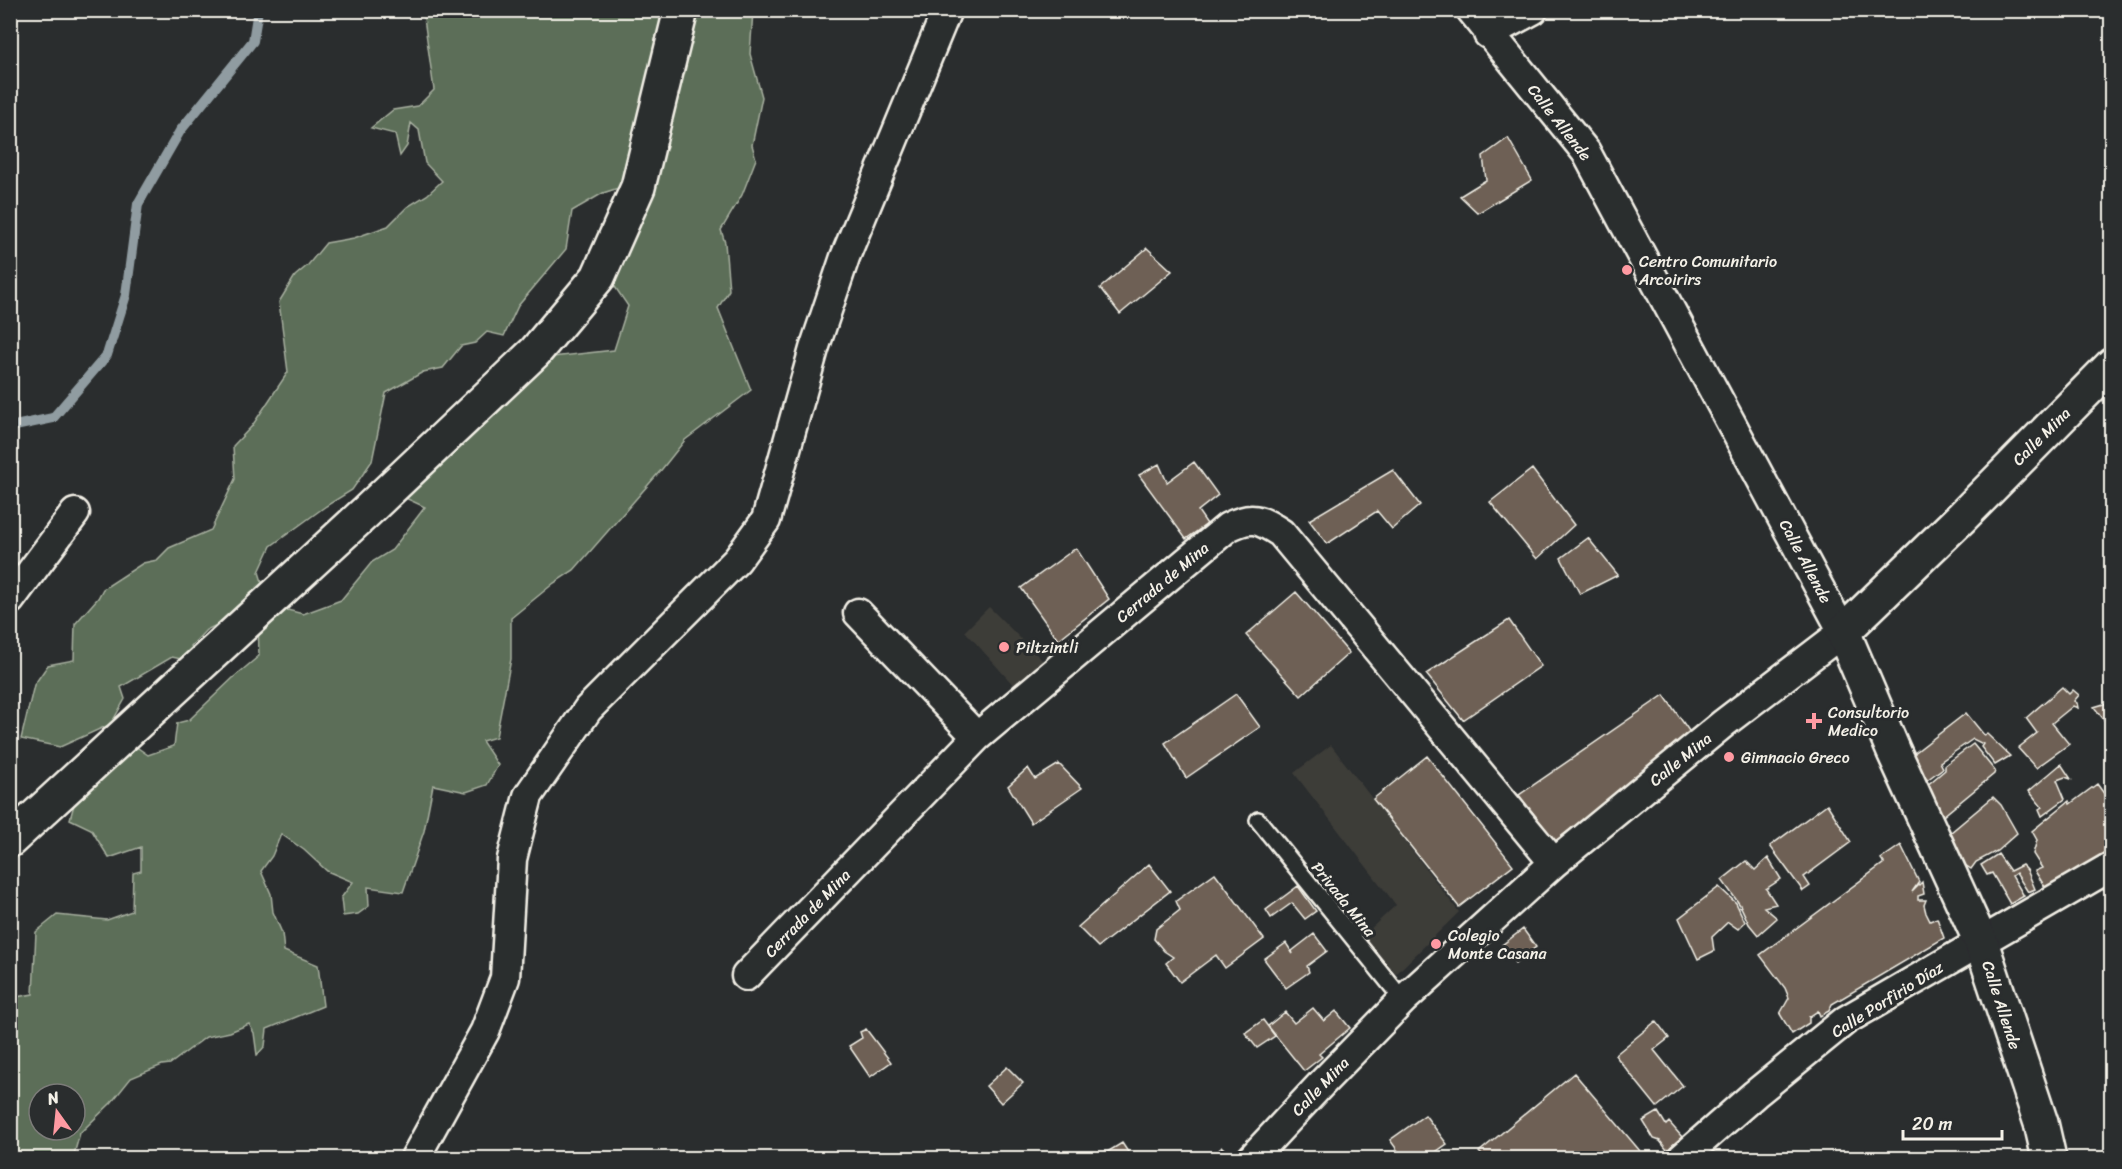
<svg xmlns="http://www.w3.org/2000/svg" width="2122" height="1169" viewBox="0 0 2122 1169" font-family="Sriracha,sans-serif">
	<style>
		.built { fill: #3e3d39 }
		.green { fill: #5b6e58; stroke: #a8b0a0; stroke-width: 1.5; fill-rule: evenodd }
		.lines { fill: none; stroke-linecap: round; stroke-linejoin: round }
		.stream { stroke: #909ca1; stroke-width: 10 }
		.building { fill: #6e6154; stroke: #f4f1e8; stroke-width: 1.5 }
		.service-casing { stroke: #f4f1e8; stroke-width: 20 }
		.minor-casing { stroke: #f4f1e8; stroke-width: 33 }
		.tertiary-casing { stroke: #f4f1e8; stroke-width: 38 }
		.service { stroke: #2a2d2e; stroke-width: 15 }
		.minor { stroke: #2a2d2e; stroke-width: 28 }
		.tertiary { stroke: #2a2d2e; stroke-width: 33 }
		.poi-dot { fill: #ff9aa2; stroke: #2a2d2e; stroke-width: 2 }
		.labels { text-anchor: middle; stroke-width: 6; stroke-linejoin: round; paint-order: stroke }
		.street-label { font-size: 16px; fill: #f4f1e8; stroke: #2a2d2e }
		.poi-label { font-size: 16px; fill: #f4f1e8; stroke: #2a2d2e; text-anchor: start }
	</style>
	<rect width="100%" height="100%" fill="#2a2d2e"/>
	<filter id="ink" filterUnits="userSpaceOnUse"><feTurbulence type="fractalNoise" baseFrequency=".0167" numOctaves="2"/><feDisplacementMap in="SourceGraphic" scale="12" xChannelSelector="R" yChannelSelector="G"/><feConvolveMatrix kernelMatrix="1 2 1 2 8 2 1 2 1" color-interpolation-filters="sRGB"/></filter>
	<g filter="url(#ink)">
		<!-- built -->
		<path class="built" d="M989,607l55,55 -28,26 -51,-57z
			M1331,745l128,167 -63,62 -33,-38 33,-31 -102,-132z"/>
		<!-- green -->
		<path class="green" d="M423,11h330l-3,43 12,43 -10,48 4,14 -14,36 -21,35 4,13 4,47 -11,18 33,82 -66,50 -23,29 -88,101 -20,13 -43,35v41l-15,78 -14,4 16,24 -11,20 -21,7 -33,-7 -9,46 -21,61 -35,-5 1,19 -11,8 -15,2 -2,-18 12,-16 -26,-11 -23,-21 -23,-16 -9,22 -11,15 10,23 2,18 9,21 2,18 34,14 5,41 -56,23 -2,17 -8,9 -3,-22 -5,-9 -19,8 -24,5 -36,27 -8,1 -31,13 -20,25 -31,30 -7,25h-62v-160l22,-4 3,-62 21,-17 50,5 25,-9 1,-38 8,-2v-24l-32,11 -18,-29 -21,-10 18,-64 23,15 24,-24 13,9 26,-9 3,-23 12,-3 45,-43 25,-21 -1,-35 14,-15 31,8 38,-14 31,-38 20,-12 33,-43 -24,-11 88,-114 10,-19 115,-13 14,-44 -21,-31 24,-91 -28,9 -31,18 -6,38 -48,57 -14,30 -17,-4 -12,11 -14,3 -18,22 -20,4 -37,21 -14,68 -20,29 -26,16 -55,40 -12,26 4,13 -5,20 -52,25 -15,16 15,8 2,11 -36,-8 -51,30 4,12 -14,25 -51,23 -39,-8 13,-54 14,-20 26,-5 1,-36 23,-26 5,-9 40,-26 14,-3 12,-12 42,-18 24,-51 -2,-33 19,-20 36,-54 -9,-70 16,-26 13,-11 18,-22 28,-5 34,-12 19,-19 20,-12 15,-14 -17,-18 -6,-33 -8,-7 -4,23 -7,10 -5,-22 -24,-6 22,-18 25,-4 16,-16zM39,1094h36v36h-36z"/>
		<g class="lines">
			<!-- stream -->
			<path class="stream" d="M10,427l43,-9 54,-63 19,-60 12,-91 42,-73 73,-90 5,-31"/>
		</g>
		<!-- building -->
		<path class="building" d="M1508,138l24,42 -54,33 -18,-17 26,-16 -3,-24z
			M1147,248l25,23 -52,43 -20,-26z
			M1194,462l24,33 -20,16 9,13 -21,15 -47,-64 20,-11 8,18z
			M1532,469l42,56 -37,34 -47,-57z
			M1393,470l27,35 -28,24 -15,-18 -50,33 -18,-24z
			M1588,538l30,37 -38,19 -19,-36z
			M1076,548l33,51 -51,41 -37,-52z
			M1296,592l53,61 -48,43 -55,-61z
			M1509,620l32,46 -78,54 -37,-46z
			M2062,687l7,7 4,-4 6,5 -5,6 3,2 1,5 -5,-2 -21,17 17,21 -33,24 -18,-20 19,-15 -11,-15z
			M1236,694l24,33 -74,51 -21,-35z
			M1664,695l30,43 -139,103 -36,-46z
			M2112,696v34l-18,-23 13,-4z
			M1966,713l18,22 3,-1 23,22 -15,9 -14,-18 2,-3 -10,-5 -33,23 3,6 -20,15 -15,-25z
			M1973,744l22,27 -1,3 -51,42 -10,-8 -8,-21 20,-17v-5z
			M1427,756l86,109 -54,42 -86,-108z
			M1059,764l23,24 -51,35 -23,-37 20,-18 7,11z
			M2061,764l10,15 -6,-2 -8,3 8,19 -23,17 -3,-7 3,-2 -13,-16z
			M2097,784l14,19 1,9 -3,3 3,2v43l-59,40 -18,-29 7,-3 -9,-14 4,-14 -5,-9 37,-30 1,3z
			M1993,797l8,8 16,28 -20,18 -21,11 -5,7 -6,-4 -15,-32z
			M1827,804l24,38 -47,35 6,9 -7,5 -33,-45z
			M1901,845l18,37 -7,10 10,-10 2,12 -6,2v4h8l-2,5 2,8 4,8 7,-3 7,20 -112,66 -3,7 -9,5 -2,-5 -9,6v6l-17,11 -12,-20 9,-16 -4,-10 -25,-33 124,-92 -3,-4z
			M1998,854l12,17 12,-6 5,5 8,19 -7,3 -12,-19 -4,3 12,20 -14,8 -18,-31 -5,2 -6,-10z
			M1768,858l13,21 -15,10 10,15 -12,3 13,11 -19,17 -9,-11 -9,-19 -18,-25 24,-19 9,9z
			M1149,864l21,27 -72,56 -20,-20z
			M1215,873l49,66 -39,29 -9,-13 -36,27 -14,-19 7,-6 -9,-6 -10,-12 2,-10 24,-19 -4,-9z
			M1298,886l18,25 -11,8 -13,-16 -21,15 -5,-8z
			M1719,887l17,16 9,19 -7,7 -10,-7 -16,15 2,14 -16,8 -19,-41z
			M1523,929l13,18 -21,16 -13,-18z
			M1314,934l13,17 -20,15 2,6 -23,16 -22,-29 22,-16 7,11 -1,-3z
			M1313,1008l11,13 12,-10 14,17 -31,26 3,3 -18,14 -36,-45 17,-14 9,11z
			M1263,1020l12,16 -18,12 -12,-15z
			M1656,1021l13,17 -15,12 29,36 -26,21 -42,-52z
			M866,1029l25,33 -21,15 -21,-31 13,-8 -2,-6z
			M1007,1067l16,16 -22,20 -15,-17z
			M1574,1073l72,85h-161l-6,-6z
			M1658,1112l8,13 3,-3 13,15 -15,13 -7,-9 -6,-2 -11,-18z
			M1425,1115l22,29 -20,14h-24l-13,-18z
			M1122,1143l10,15h-25l-3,-4z
			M1222,1147l12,11h-23z"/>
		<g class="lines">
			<!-- service casing -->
			<g class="service-casing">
				<path id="service" d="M1258,820l145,180"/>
			</g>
			<!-- minor casing -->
			<g class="minor-casing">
				<path id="minor" d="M1488,34l45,-24
					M10,600l65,-87
					M858,613l119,124
					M746,976l231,-239 251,-210c24,-12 31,-8 53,6l273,330
					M415,1158l70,-127 20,-53 7,-119 16,-63 60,-87 149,-149 29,-40 48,-171 31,-92 102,-247
					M1252,1158l73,-78 78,-80 151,-137 170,-140 119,-91 -257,-480 -115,-142
					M1682,1158l73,-64 91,-74 266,-154"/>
			</g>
			<!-- tertiary casing -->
			<g class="tertiary-casing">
				<path id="tertiary" d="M10,840l357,-329 168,-159 63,-75 40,-90 43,-177
					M2049,1158l-8,-35 -60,-181 -87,-190 -51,-120 119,-115 150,-152"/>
			</g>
			<!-- service -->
			<use href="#service" class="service"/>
			<!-- minor -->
			<use href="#minor" class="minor"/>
			<!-- tertiary -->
			<use href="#tertiary" class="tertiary"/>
		</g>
	</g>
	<!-- markers -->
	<g class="poi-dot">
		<circle cx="1627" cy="270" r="6"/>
		<circle cx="1004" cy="647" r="6"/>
		<path d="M1811 712h6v6h6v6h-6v6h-6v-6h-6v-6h6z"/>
		<circle cx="1729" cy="757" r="6"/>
		<circle cx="1436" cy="944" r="6"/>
	</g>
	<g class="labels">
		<!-- street labels -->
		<g class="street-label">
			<text transform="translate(1560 122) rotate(52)" y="6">Calle Allende</text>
			<text transform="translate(2041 436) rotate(-45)" y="6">Calle Mina</text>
			<text transform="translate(1806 561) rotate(62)" y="6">Calle Allende</text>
			<text transform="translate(1162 582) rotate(-40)" y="6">Cerrada de Mina</text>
			<text transform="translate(1680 759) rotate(-39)" y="6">Calle Mina</text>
			<text transform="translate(1344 899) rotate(51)" y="6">Privada Mina</text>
			<text transform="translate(807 913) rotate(-46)" y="6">Cerrada de Mina</text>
			<text transform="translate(1887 999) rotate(-32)" y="6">Calle Porfirio Díaz</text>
			<text transform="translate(2002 1005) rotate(72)" y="6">Calle Allende</text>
			<text transform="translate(1320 1086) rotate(-46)" y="6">Calle Mina</text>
		</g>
		<!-- poi labels -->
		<g class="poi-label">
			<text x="1639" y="267">Centro Comunitario<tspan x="1639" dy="18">Arcoirirs</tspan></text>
			<text x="1016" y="653">Piltzintli</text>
			<text x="1828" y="718">Consultorio<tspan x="1828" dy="18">Medico</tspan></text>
			<text x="1741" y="763">Gimnacio Greco</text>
			<text x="1448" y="941">Colegio<tspan x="1448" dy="18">Monte Casana</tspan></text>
		</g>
	</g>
	<!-- margin -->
	<rect width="2122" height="1169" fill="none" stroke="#2a2d2e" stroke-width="36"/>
	<rect x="18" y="18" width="2086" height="1133" fill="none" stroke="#f4f1e8" stroke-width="2" filter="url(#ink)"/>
	<!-- north arrow -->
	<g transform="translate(57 1112) rotate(345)"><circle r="28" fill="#2a2d2e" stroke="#7b7b78" stroke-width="1.5"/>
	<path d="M0-4.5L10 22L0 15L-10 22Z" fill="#ff9aa2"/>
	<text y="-9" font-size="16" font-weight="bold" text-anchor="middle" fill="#f4f1e8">N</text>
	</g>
	<!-- scale -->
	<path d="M1903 1130v9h99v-9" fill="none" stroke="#f4f1e8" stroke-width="3"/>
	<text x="1912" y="1130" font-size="18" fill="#f4f1e8" stroke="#2a2d2e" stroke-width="4.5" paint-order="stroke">20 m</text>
</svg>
